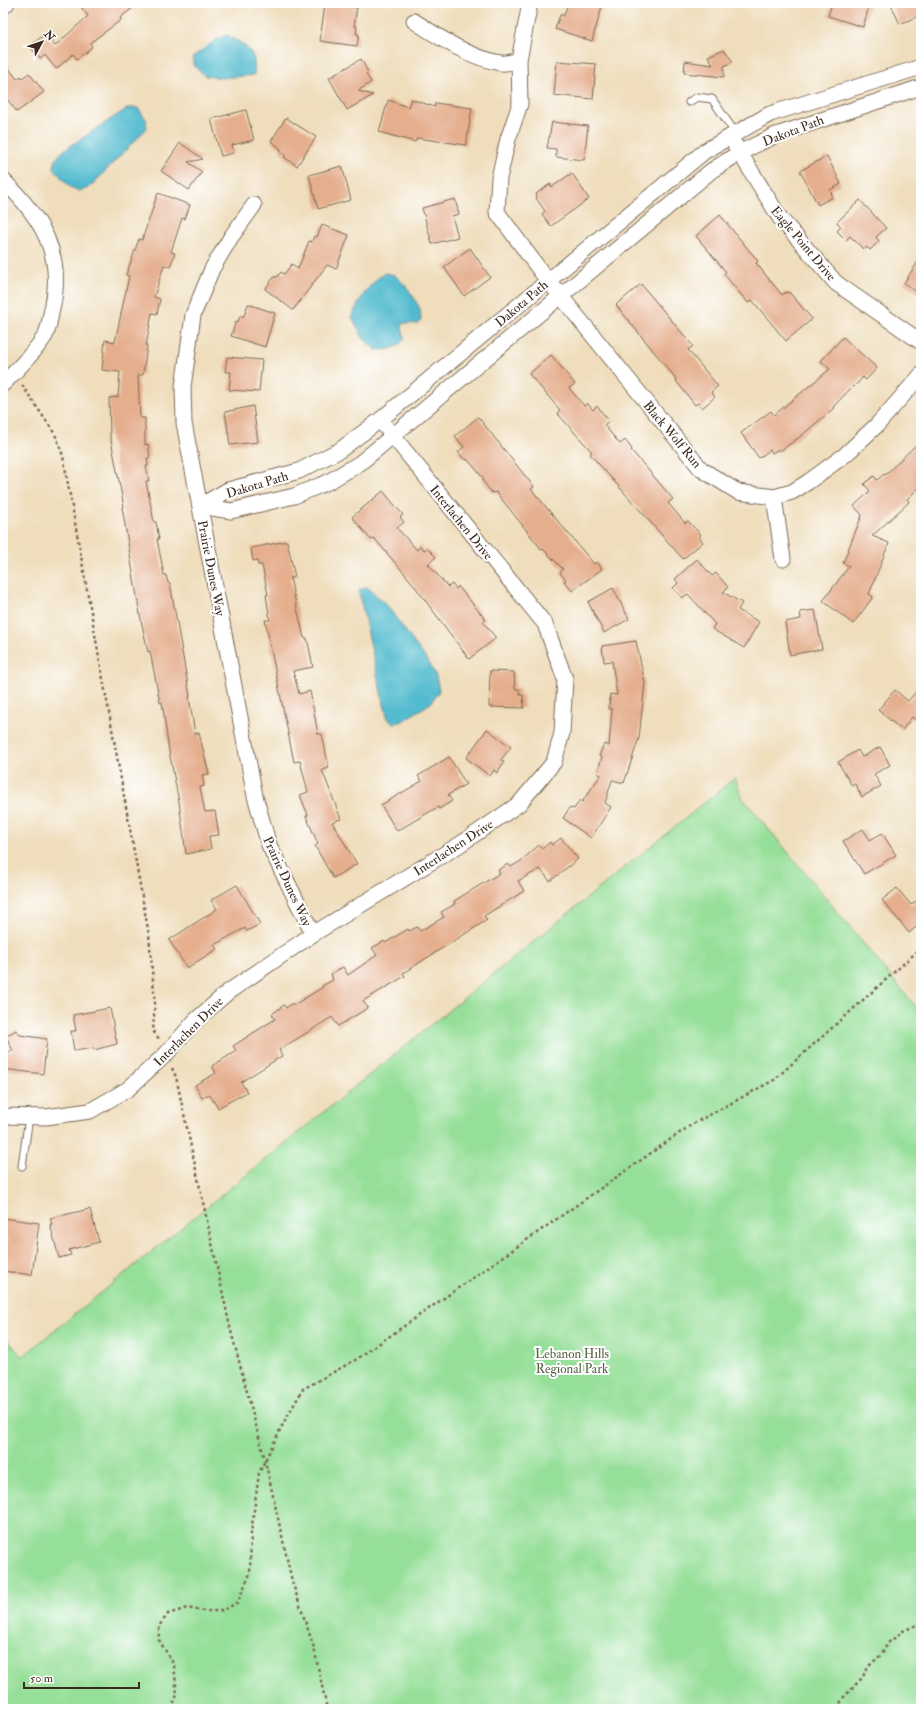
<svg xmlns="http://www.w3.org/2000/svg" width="924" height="1712" viewBox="0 0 924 1712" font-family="'IM FELL Double Pica',serif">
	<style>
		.green { fill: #96df99; stroke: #68845c }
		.water { fill: #52bbcf; stroke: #467276 }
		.building { fill: #e5ae8d }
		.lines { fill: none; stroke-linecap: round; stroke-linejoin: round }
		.service-casing { stroke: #7a6955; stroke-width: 9 }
		.minor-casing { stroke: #7a6955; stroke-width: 17 }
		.path { stroke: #7a6955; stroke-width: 2.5; stroke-dasharray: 3 3; stroke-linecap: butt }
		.service { stroke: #fff; stroke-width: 7 }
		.minor { stroke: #fff; stroke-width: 15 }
		.labels { text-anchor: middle; stroke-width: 4; stroke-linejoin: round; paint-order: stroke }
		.street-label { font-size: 13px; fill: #3b2a1e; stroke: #fff }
		.park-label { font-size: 13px; fill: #566043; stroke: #fff }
	</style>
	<rect width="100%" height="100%" fill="#fff"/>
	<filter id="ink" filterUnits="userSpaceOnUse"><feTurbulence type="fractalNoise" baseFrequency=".025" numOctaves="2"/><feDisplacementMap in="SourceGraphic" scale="8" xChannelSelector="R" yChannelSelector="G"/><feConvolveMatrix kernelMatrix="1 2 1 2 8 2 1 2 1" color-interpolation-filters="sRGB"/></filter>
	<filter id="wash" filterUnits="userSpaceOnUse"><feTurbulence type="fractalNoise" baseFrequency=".012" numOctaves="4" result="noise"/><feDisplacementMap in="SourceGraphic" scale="16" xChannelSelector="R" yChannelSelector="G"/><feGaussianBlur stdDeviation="0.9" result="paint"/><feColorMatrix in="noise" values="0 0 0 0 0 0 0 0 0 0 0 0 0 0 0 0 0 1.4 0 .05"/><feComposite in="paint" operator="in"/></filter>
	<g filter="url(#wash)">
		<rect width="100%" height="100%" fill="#efddbb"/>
		<!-- green -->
		<path class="green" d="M735,778l7,19 179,216v696h-918v-374l19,22z"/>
		<!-- water -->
		<path class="water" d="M227,35c19,11 30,15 27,40l-32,3 -17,-2 -12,-11v-8l24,-18z
			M128,108h10l8,11 1,9 -58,60 -10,3 -9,-4 -16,-18 1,-9 9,-10z
			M385,273l10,2 10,10 8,11 7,13 1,10 -3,5 -15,-1 -1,5 3,11c-9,10 -16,11 -29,11l-13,-12 -11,-21c6,-16 18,-35 33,-44z
			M367,587l18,16 44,60 7,13 3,15 -8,12 -30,19 -8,1 -5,-4 -6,-22 -22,-100 -1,-7z"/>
		<g id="blocks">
			<!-- building -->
			<path class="building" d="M78,3h61l-19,15 1,2 -31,23 2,4 -15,12 -4,-5 -17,15 -11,-14 -5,4 -10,-13 15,-12 10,12 33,-30z
				M568,3h25l9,3 -10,35 -37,-12 5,-14h4z
				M832,3h38l-7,24 -35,-11z
				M890,3h31v12l-21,9z
				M325,4l32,4 -3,18h3l-1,8h3l-2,12 -37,-5z
				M724,49l9,13 -9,4v11l-40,-4 1,-12 28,4 -5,-9z
				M361,59l7,13 -2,2 5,8 -13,9 15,4 -26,15 -18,-32z
				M3,61l14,18 4,-3 1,2 7,-5 15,19 -27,20 -14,-18z
				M557,61l39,3 -3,35 -39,-4z
				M411,99l24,8v-4l37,5 -6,37 -49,-7 -2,4 -36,-10 9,-32 20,7z
				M246,110l8,30 -22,5 2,8 -13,3 -10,-37z
				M286,118l30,19 -19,29 -13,-9 2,-2 -6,-3 1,-3 -10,-8z
				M552,122l36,4 -4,34 -28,-3v-8l-9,-1z
				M180,143l23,16 -15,3 14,10 -13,18 -28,-19z
				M827,156l14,28 -11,6 3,7 -15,8 -18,-34z
				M342,166l9,34 -33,9 -9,-34z
				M572,173l17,26 -38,27 -9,-12 3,-3 -9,-13 1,-1 -1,-3 14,-10 2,3z
				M158,193l32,12 -5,14 -3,-1 -11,34 4,1 -5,14 -6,-2 -10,32 6,2 -3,15 -5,-1 -6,33h1l-4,29h-5l2,43h5v27l3,-1 2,14h-3l1,8h-2l3,15h-3l8,41h2l3,17h-2l7,36h2l2,8h2l20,114h-1l6,37 4,-1 10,41 -7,1 2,11 -4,1 5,25 10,-1 4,24 -10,1 2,13 -25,5 -7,-52 -10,-51 -7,-49 -2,1 -10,-52 -2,1 -8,-37 -18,-108h2l-14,-72 -1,-37 9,-1 2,-25 -18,-2 3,-30 10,2 14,-66 -3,-1 13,-36 3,1z
				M455,199l4,15 -7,2 6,21 -26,7 -10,-36z
				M860,200l26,28 -10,9 3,4 -9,9 -3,-3 -3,3 -14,-14 -4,4 -9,-9 4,-4 -4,-5z
				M720,215l38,46 -2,2 26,32 4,-3 1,1 2,-1 23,27 -26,22 -34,-41 -4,3 -24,-29 2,-2 -30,-36z
				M322,225l27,10 -13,34 -9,-4 -34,45 -28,-21 10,-13 1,2 5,-6 3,2 8,-10 6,5 11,-28 3,1 2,-6 3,1z
				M470,248l20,29 -26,19 -20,-29z
				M921,257v38l-17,-12z
				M641,284l52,62 -5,4 30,36 -7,6 4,5 -13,11 -4,-5 -3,2 -19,-24 1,-1 -61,-75z
				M248,304l27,9 -10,34 -34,-11 5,-15 2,1 2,-6h4z
				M843,337l34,31 -11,12 -3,-3 -9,10 -1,-1 -20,21 1,1 -33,28 -21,15 -1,-2 -7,4 -2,-3 -11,8 -18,-25 30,-22 3,4 56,-46 -9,-8z
				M551,355l24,29 -6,4 15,18 3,-3 6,7 4,-4 12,15 -5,4 16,19 5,-4 7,9 -1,1 42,49 -5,4 17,20 3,-2 13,14 -2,2 4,5 -20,17 -93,-105 2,-2 -35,-39 3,-3 -31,-36z
				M227,357l35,3 -3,32 -30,-2 2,-18h-6z
				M253,406l5,36 -28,3 -5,-33z
				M478,417l56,70 -3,2 63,75 3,-2 5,7 -30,22 -8,-10 2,-1 -6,-7 3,-4 -20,-20 -1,1 -46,-58 -4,1 -10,-13 2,-1 -16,-19 -5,-2 -5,-6 6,-5 -9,-11z
				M921,440v46l-14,13 2,3 -37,34 17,7 -20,51 4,3 -20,27 -30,-23 26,-35 -6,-3 19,-48 -8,-9 16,-15 -6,-7 10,-8 3,4 7,-6 1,1z
				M383,491l20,24 -3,2 4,5 -7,6 20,22 3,-4 4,4 3,-2 9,9 -8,7 20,23 4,-3 4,5 2,-3 28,34 -3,2 13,16 -27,21 -59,-79 -36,-42 -3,2 -19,-23z
				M287,541l8,36 -5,1 14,60h3l6,29 -20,4 6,23 11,-3 8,43h4l7,34 -7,2 19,49 -9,3 25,42 -24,14 -18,-32 3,-2 -12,-28 2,-1 -8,-20 8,-3 -8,-31 -6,1 -29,-142h5l-4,-25h2l-6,-30h-4l-1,-5 -4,1 -2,-13z
				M697,559l15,17 4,-3 12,14 -5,5 19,11 -4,7 21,12 -15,26 -32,-19 3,-5 -27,-30 -6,4 -9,-10 5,-5 -3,-4z
				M613,588l16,31 -25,14 -16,-31z
				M815,610l7,39 -32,6 -5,-33 16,-3 -1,-7z
				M636,641l9,42 -6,55 -15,45 -12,-3 -7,23 6,4 -20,31 -28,-20 7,-11 4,2 6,-9 2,2 19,-27 -4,-2 5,-16 -3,-1 5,-12 5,2 3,-37h-3l1,-15 7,1 -5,-34 -8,1 -2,-16z
				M490,671l24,1 1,17h4l1,6h3l1,13 -35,-1z
				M921,686v38l-9,-7 -10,13 -24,-20 17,-20 13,11z
				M487,729l24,18 -10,13 3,2 -7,11 -3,-3 -4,6 -24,-18z
				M880,747l10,18 -16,9 7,12 -19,11 -7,-13 -3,2 -14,-24 20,-12 4,7z
				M449,757l17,27 -18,11 4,6 -13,8 -1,-2 -41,24 -16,-26 41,-24 -4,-5z
				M863,829l7,11 12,-7 14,22 -32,19 -21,-33z
				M561,838l17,21 -28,22 -10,-12 -22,12 6,10 -40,25 3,4 -84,53 2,3 -42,25 5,7 -30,18 -6,-9 -53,33 3,6 -41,26 6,10 -29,16 -9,-14 -7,4 -7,-13 21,-12 -4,-7 24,-15 -3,-5 42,-27 -3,-5 12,-9 2,3 6,-5 2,2 29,-18 -1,-1 11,-6 -2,-6 12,-7 5,8 29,-20 -5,-7 12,-7 1,2 23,-14 1,2 8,-4 3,4 24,-14 -3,-5 14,-8 -1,-3 46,-28 -2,-3 10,-6 3,3 10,-6 18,-16 3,4 8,-7 2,3z
				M237,885l23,39 -13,7 -2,-3 -31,17 3,4 -30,19 -18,-28 48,-31 -6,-9z
				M897,888l14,17 10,-8v26l-12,10 -27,-33z
				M110,1008l7,36 -23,6v-2l-20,3 -3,-20h5l-3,-16z
				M16,1030l4,5 27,4 -4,35 -40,-5v-17l10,-1 -7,-15z
				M90,1209l9,33 -30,8 2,5 -12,3 -9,-34h2l-2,-6z
				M3,1218l36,5 -7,52 -29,-4z"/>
		</g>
	</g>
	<g filter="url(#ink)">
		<use href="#blocks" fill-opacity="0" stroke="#7a6955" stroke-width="1"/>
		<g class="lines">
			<!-- service casing -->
			<g class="service-casing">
				<path id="service" d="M689,102l8,-5 15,2 24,35
					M22,1166l7,-49"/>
			</g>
			<!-- minor casing -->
			<g class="minor-casing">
				<path id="minor" d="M530,3l-11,57 1,44 -12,35 -9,39 -2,34 45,61 159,196 37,23 36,5 18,-5 16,-10 37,-27 32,-30 44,-50
					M3,7l4,-4
					M414,21c26,17 56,37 87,42 5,1 13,-2 18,-3
					M735,145l45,73 56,65 85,59
					M3,180c38,37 62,74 49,129 -2,8 -3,20 -7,27 -9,14 -30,36 -42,48
					M254,205l-23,32 -19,32 -19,46 -10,72 1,36 71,373 14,49 44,89
					M774,497l9,62
					M200,506l28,-16 71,-19 41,-21 40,-30 325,-269 65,-37 151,-47
					M200,506l31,5 63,-15 34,-14 32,-19 351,-292 28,-18 37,-18 145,-48
					M3,1116l43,1 44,-6 38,-22 38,-35 29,-33 33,-29 85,-58 146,-89 60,-41 35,-42 8,-29 3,-54 -20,-55 -165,-204"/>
			</g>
			<!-- path -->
			<path class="path" d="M22,385l33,49 8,22 86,479 6,68 -2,28 7,9
				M172,1068l4,9 54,250 35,133 27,121 22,67 13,61
				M171,1709l6,-14 -3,-30 -15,-25v-14l9,-12 19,-6 17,3h17l16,-8 13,-29 1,-41 8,-60 25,-51 19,-33 54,-30 334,-234 83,-45 147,-132
				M838,1709l4,-10 20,-21 7,-12 13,-12 6,-11 15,-12 18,-8"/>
			<!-- service -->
			<use href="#service" class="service"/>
			<!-- minor -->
			<use href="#minor" class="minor"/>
		</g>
	</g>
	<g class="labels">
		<!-- street labels -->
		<g class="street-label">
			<text transform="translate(793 130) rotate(-21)" y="5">Dakota Path</text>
			<text transform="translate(804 243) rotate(50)" y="5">Eagle Point Drive</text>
			<text transform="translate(521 303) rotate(-40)" y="5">Dakota Path</text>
			<text transform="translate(673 434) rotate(50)" y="5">Black Wolf Run</text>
			<text transform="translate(257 484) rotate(-17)" y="5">Dakota Path</text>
			<text transform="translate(462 522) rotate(51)" y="5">Interlachen Drive</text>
			<text transform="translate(212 568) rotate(79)" y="5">Prairie Dunes Way</text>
			<text transform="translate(453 847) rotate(-33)" y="5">Interlachen Drive</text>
			<text transform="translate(288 881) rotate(65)" y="5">Prairie Dunes Way</text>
			<text transform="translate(188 1031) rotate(-45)" y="5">Interlachen Drive</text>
		</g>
		<!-- park labels -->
		<g class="park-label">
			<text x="572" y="1358">Lebanon Hills<tspan x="572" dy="15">Regional Park</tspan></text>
		</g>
	</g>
	<!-- margin -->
	<rect width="924" height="1712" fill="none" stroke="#fff" stroke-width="16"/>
	<!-- north arrow -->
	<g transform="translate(42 42) rotate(50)" stroke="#ffffff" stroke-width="3" paint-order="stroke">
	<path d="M0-3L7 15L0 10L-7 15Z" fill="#3b2a1e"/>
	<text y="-6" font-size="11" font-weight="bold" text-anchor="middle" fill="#3b2a1e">N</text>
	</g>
	<!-- scale -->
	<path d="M24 1682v6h115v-6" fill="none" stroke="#3b2a1e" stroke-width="2"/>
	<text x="30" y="1682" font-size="12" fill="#3b2a1e" stroke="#ffffff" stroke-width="3" paint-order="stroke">50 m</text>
</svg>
